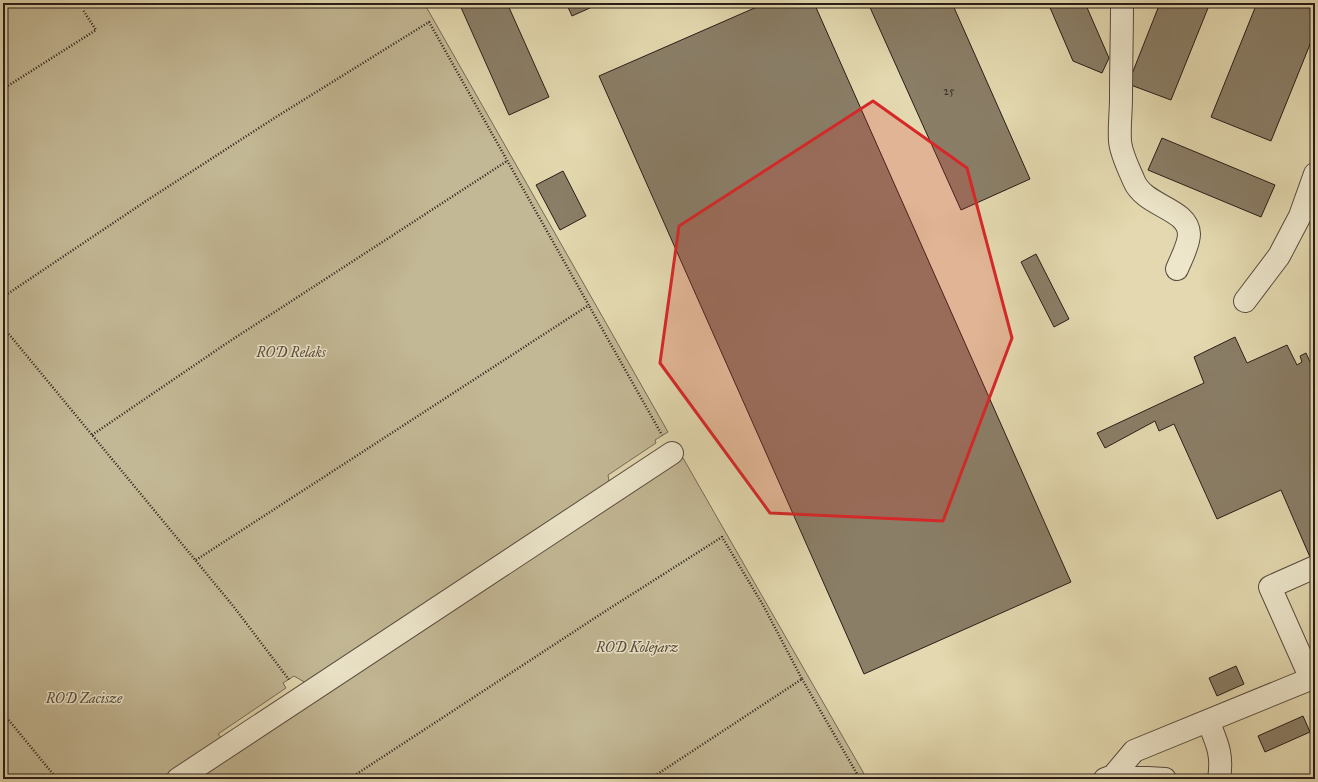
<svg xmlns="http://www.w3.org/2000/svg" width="1318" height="782" viewBox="0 0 1318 782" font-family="'IM FELL Great Primer',serif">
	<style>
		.green { fill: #c3b895; stroke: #766a56 }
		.building { fill: #8a7e67; stroke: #291d18 }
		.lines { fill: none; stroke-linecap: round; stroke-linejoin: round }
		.minor-casing { stroke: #584c3e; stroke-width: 24 }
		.path { stroke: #291d18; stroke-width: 2.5; stroke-dasharray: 1 2; stroke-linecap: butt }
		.minor { stroke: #ede6cb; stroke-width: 22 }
		.marked { fill: #d62828; fill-opacity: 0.2; stroke: #d62828; stroke-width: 3; stroke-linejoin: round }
		.labels { text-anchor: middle; stroke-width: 3; stroke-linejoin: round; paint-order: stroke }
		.number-label { font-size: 12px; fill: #41352c }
		.park-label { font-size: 14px; font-style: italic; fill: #574c3e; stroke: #ede6cb }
	</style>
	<rect width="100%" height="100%" fill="#e3d8af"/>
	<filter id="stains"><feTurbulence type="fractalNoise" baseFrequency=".005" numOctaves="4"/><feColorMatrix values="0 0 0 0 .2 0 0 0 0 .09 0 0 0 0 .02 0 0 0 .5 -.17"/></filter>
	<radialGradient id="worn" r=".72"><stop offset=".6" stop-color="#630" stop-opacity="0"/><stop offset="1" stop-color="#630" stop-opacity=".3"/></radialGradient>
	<!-- green -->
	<path class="green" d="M3,3h421l244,429 -13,8 1,3 -48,32 2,12 -304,196 -12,-7 -11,7 3,5 -68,46 7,8 -56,37h-166z
		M683,458l184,321h-672z"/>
	<!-- building -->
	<path class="building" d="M459,3h48l42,94 -40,18z
		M566,3h35l-29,13z
		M766,3h48l257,579 -207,92 -265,-598z
		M868,3h84l78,176 -69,31z
		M1048,3h37l24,55 -7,15 -29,-12z
		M1160,3h50l-39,97 -43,-16z
		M1257,3h58v29l-44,109 -60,-24z
		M1162,138l113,47 -14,32 -113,-47z
		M563,171l23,45 -26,14 -24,-45z
		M1036,254l33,65 -15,8 -33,-65z
		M1235,337l12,26 40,-18 10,20 5,-3 -2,-6 6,-3 9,20v181l-5,3 -29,-67 -64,29 -43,-95 -15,7 -4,-10 -50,27 -8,-15 107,-50 -10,-26z
		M1236,666l8,18 -27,12 -8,-18z
		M1303,716l7,16 -45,20 -7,-16z"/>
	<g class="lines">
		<!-- minor casing -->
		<g class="minor-casing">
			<path id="minor" d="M1122,3c0,32 -1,63 -1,95 0,14 -2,29 -1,43 1,13 9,28 14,40 11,26 54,27 55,53 0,11 -8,25 -12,35
				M1245,301l34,-45 21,-40 15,-42
				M1311,679l-41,-92 45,-20
				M1208,721c9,22 15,33 11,58
				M1113,776l21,-25 181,-74
				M178,779l494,-326
				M1105,779l8,-3 52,3"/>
		</g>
		<!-- path -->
		<path class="path" d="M3,89l93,-59 -13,-20
			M3,297l143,-96 130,-84 153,-95 233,413
			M3,327l231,280 56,74
			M92,435l135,-92 280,-182
			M196,560l393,-255
			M802,679l58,100
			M3,713l54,66
			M349,779l255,-167 118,-75 41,68 39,74 -152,100"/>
		<!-- minor -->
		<use href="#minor" class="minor"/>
	</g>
	<!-- marked area -->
	<path class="marked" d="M873,101l94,67 45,170 -69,183 -173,-8 -110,-150 19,-137z"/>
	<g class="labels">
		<!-- number labels -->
		<g class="number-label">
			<text x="949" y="95">25</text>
		</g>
		<!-- park labels -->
		<g class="park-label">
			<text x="291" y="357">ROD Relaks</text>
			<text x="637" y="652">ROD Kolejarz</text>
			<text x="84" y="703">ROD Zacisze</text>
		</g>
	</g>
	<!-- margin -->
	<rect width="1318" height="782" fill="none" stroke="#e3d8af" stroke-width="16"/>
	<rect x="4" y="4" width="1310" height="774" fill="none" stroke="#291d18" stroke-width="2"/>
	<rect x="8" y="8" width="1302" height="766" fill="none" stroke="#291d18"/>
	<rect width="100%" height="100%" filter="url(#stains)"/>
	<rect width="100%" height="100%" fill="url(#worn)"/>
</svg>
